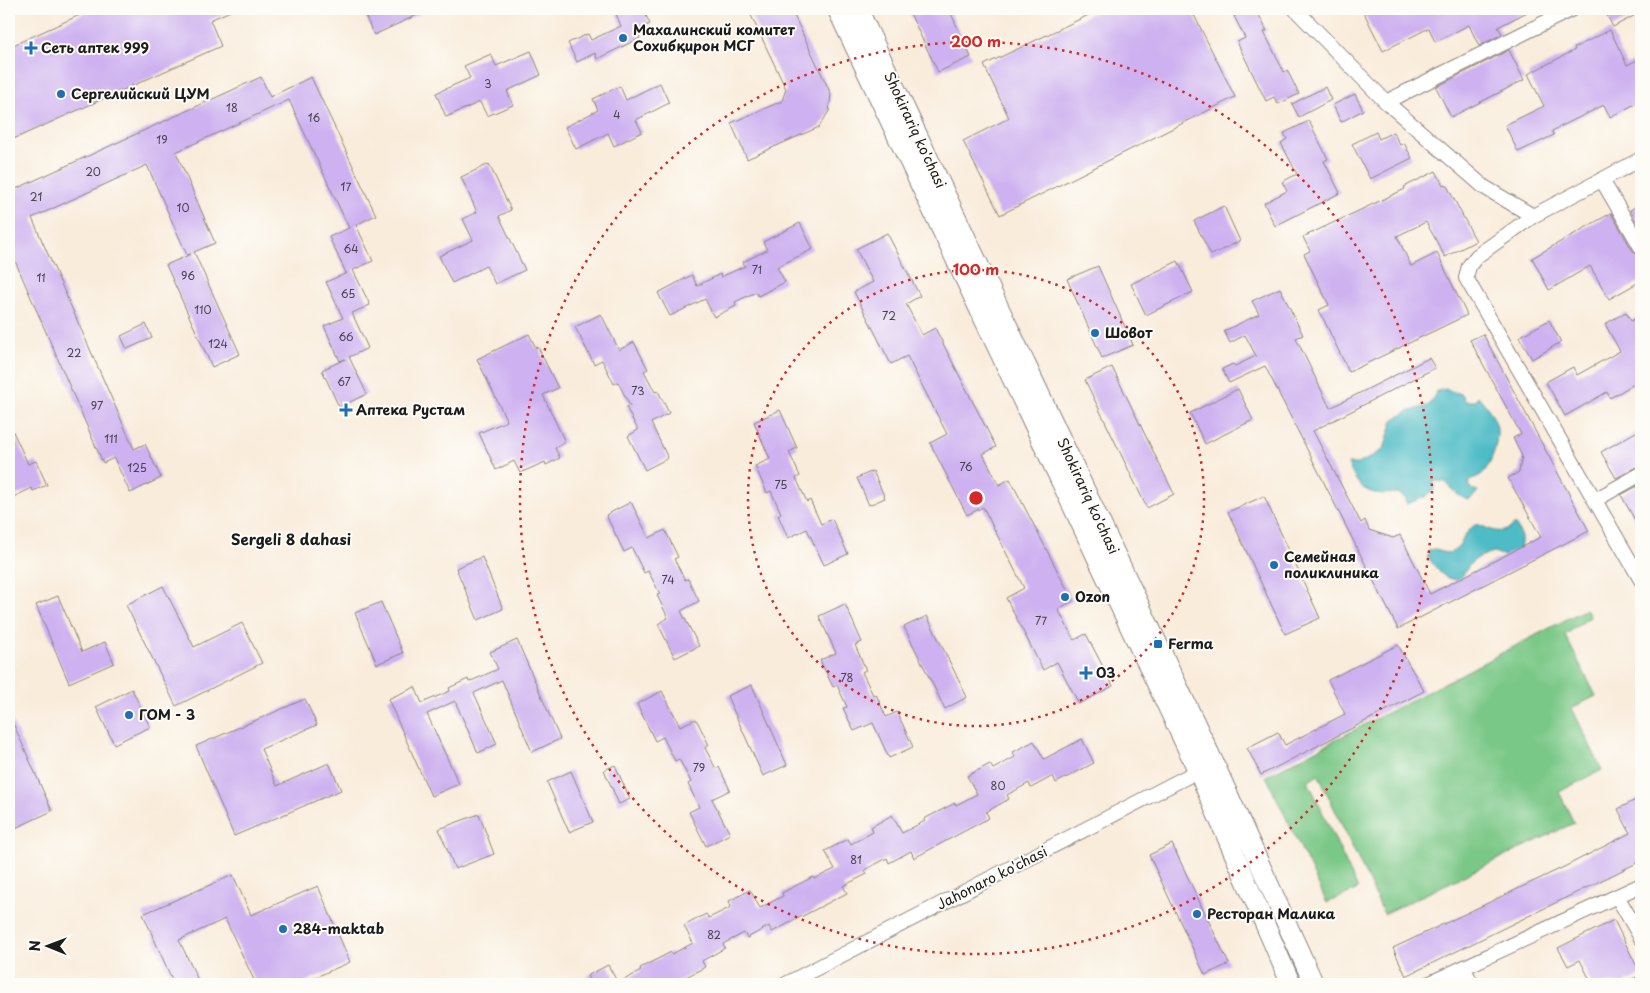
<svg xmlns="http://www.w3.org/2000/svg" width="1650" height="993" viewBox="0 0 1650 993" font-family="'Playpen Sans',sans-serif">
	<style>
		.green { fill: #7ac887; stroke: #4b7252 }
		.water { fill: #4ebcc6; stroke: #356c71 }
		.building { fill: #cdb1f0 }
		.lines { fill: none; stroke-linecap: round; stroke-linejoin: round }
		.minor-casing { stroke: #8a847c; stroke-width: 16 }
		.secondary-casing { stroke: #8a847c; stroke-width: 21 }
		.minor { stroke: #fff; stroke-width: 14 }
		.secondary { stroke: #fff; stroke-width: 19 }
		.ring { fill: none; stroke: #d62828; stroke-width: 2.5; stroke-dasharray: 2.5 5 }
		.poi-dot { fill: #1f6fb2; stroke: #fdfcf7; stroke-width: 2 }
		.labels { text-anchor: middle; stroke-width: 4; stroke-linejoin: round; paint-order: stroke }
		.number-label { font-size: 11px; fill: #484151 }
		.poi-label { font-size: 14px; font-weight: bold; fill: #1c1c1c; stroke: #fdfcf7; text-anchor: start }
		.street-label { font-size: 14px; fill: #1c1c1c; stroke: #fdfcf7 }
		.neighbourhood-label { font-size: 15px; font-weight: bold; fill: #1c1c1c; stroke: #fdfcf7 }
		.centre { fill: #d62828; stroke: #fdfcf7; stroke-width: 2.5 }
		.ring-label { font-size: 15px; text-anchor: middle; font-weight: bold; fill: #d62828; stroke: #fdfcf7; stroke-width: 4; stroke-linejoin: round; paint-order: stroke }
	</style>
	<rect width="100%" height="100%" fill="#fdfcf7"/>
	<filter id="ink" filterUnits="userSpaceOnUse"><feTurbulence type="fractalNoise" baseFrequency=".02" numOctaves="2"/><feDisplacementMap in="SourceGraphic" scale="10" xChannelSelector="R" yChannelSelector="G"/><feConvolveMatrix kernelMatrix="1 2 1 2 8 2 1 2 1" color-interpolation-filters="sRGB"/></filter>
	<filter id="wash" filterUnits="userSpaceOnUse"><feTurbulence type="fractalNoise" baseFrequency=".0096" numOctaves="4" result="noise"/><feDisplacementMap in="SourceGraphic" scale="20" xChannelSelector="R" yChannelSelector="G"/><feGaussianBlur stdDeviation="1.12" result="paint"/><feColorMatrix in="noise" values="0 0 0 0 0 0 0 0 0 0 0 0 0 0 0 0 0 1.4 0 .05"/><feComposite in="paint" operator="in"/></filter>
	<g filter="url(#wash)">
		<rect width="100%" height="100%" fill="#f9ecdb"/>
		<!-- green -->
		<path class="green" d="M1586,609l4,8 -25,18 31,61 -24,12 30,62 -43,22 15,31 -190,91 -66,-140 -10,7 50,108 -31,14 -61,-127z"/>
		<!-- water -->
		<path class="water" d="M1446,389l17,6 2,6h10l3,-5c8,9 17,20 19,33 1,13 -5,34 -14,44 -4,4 -9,5 -14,7v6l5,4 4,1 -4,5 -6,4c-10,-4 -17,-10 -22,-18l-12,-1v9l-9,7 -18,7 -4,-7 -5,-4c-28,3 -39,-1 -50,-29h9l7,-3 20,-12 9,-29 12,-7 24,-8 8,-14z
			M1477,524c15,6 25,13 38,0 14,19 3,40 -21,28 -10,3 -20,6 -26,15 -4,6 -4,8 -10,13 -18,-1 -19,-11 -31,-23l2,-7 5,-1c29,14 23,-15 43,-25z"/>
		<g id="blocks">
			<!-- building -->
			<path class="building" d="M93,9h142l-25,11 11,26 -212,95v-94z
				M362,9h68l-56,26z
				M628,9h15l7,15 -14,6 4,8 -43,21 -2,-6 -18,9 -9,-19 20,-9 3,6 30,-14 -5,-12z
				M748,9h43l40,85 -2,17 -10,16 -72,32 -16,-36 51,-22 4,-12z
				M908,9h41l22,48 -33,15z
				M1101,9h90l44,88 -235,118 -37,-74 46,-23 -25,-53z
				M1250,9h6l11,22 -3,1 20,40 3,-2 12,24 -21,10 -4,-7 -8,4 -29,-59 8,-4 -11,-22z
				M1362,9h48l2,5 10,-5h111l-35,18 4,7 -23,12 -10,-21 -34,17 -6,-14 -46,23z
				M1604,9h37v3l-28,15z
				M1610,30l17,35 14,-7v43l-31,16 -6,-12 -52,26 2,4 -36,17 -13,-27 39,-19 -16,-32 47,-24 -1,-2z
				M1509,50l15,30 -73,37 -15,-30z
				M531,51l10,24 -34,16 6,14 -26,11 -7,-14 -34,15 -10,-24 34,-15 -6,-12 27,-12 5,12z
				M261,77l9,20 41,-20 65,138 -20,10 17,36 -20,9 17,35 -18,8 16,35 -19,9 18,37 -28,13 -17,-37 23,-11 -5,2 -16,-35 19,-8 -17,-36 21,-9h-1l-17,-36 20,-9 -60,-128 -113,52 39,91 -21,9 46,102 -28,13 -46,-102 25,-11 -4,1 -40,-90 -115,53 102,231 11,-5 16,34 -31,15 -16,-35 -11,5 -94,-216v-55z
				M660,83l9,20 -33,17 6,12 -28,14 -6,-13 -32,16 -11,-22 33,-17 -5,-11 27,-13 6,14z
				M1325,87l6,13 -32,17 -7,-13z
				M1355,94l8,16 -22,12 -8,-17z
				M1309,121l19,38 -4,2 16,32 -65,33 -11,-23 23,-12 -5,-9 15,-8 -16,-31 6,-4 -3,-6z
				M1376,132l3,7 14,-7 7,13 4,-2 8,15 -42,21 -18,-35z
				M489,164l22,46 -12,6 26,54 -30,14 -9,-18 -34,17 -13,-27 34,-16 -10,-21 14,-7 -16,-35z
				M1436,171l7,14 3,-1 30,57 -31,16 -19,-35 -29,14 14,30 26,-13 30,62 -118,57 -30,-62 10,-5 -25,-51 6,-3 -7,-14 102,-48 -1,-2z
				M1641,204v26l-11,-20z
				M1224,206l16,35 -29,14 -17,-34z
				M1611,213l22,38 4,4 4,1v25l-32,18 -19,-33 -41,24 -17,-32z
				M800,223l13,26 -36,18 8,15 -27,14 -2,-4 -21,10 1,4 -22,11 -9,-18 -35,17 -12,-23 34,-18 5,11 23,-12 1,3 24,-11 -2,-4 24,-12 -4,-8z
				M887,233l33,63 -14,8 16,31 13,-7 61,119 -13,7 16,31 11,-6 63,122 -15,8 16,31 12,-6 27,52 -34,18 -22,-42 -14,8 -37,-72 18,-10 -41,-81 -16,8 -37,-72 17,-9 -40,-78 -16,8 -37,-72 19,-10 -17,-33z
				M1178,261l15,31 -47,23 -15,-31z
				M1098,266l35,79 -31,13 -35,-79z
				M1280,288l23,47 -7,3 34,70 99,-50 6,10 -122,63 48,92 4,-3 4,10 24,8 7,-3 30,59 111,-57 -33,-59 11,-6 3,-16 -9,-18 8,-4 -51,-94 13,-6 106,197 -191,98 -133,-263 -36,17 -7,-14 11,-5 2,2 21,-10 -11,-21 -15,8 -6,-12 35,-17 -7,-13z
				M1626,312l5,9 10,-6v65l-31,18 -3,-6 -42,24 -19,-34 27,-15 4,8 43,-24 -15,-27z
				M601,314l18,36 15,-8 14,27 -4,2 11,21 3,-1 11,22 -18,10 17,35 -23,12 -17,-34 10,-6 -12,-23 4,-1 -12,-24 -4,2 -12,-24 -8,4 -19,-37z
				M1549,320l12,22 -29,17 -13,-22z
				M146,324l6,14 -25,11 -6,-13z
				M529,334l7,14 2,-1 20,41 -15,7 22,47 -10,6 5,10 -14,7 -1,-3 -25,11 -6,-12 -18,9 -17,-37 28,-12 -30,-62z
				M1112,367l62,127 -27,14 -62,-128z
				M1238,389l15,31 -48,24 -15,-31z
				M780,410l17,38 -8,4 11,24 -4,2 11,24 3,-2 11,24 11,-5 16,35 -24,11 -17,-36 -19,9 -10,-23 3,-2 -10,-22 -4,2 -12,-27 15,-7 -16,-37z
				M9,423l19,41 8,-3 11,24 -14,6 -1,-3 -23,11z
				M1641,429v36l-25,13 -15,-26z
				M873,471l12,27 -16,7 -12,-27z
				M1641,484v47l-20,-36z
				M1264,496l56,122 -35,16 -57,-122z
				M631,502l18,36 16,-8 13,27 -4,2 11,21 3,-1 11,22 -18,10 18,35 -24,12 -17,-34 10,-6 -11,-23 3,-1 -12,-23 -4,2 -12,-25 -8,4 -18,-37z
				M482,557l21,52 -25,11 -22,-52z
				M163,586l31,61 48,-24 20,40 -86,43 -50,-101z
				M58,596l24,56 23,-10 9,21 -45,20 -33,-78z
				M381,602l22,51 -26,11 -22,-51z
				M845,604l17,38 -7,3 11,25 -4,2 11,23 3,-1 10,23 11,-5 16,35 -24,11 -16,-35 -19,8 -11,-23 4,-1 -10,-22 -4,2 -13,-27 16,-7 -17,-37z
				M927,616l40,81 -22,12 -41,-82z
				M517,640l43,99 -28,13 -30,-72 -28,13 23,51 -19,9 -23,-52 -28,13 32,70 -28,12 -43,-97 27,-12 7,16 28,-12 -1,-3 19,-9 1,3 29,-13 -8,-17z
				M1398,645l26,46 -163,84 -14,-27 31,-16 7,13 60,-31 -17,-34z
				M752,685l35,80 -24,11 -36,-80z
				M132,689l18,38 -36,17 -18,-37z
				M662,691l18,35 16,-7 13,26 -4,3 11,21 3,-2 11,23 -18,9 18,35 -24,12 -17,-34 10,-5 -11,-23 3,-2 -12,-23 -4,2 -12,-24 -8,4 -18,-37z
				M305,699l12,26 -56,24 16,37 52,-23 12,27 -107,46 -38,-90z
				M9,714l43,97 -43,20z
				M1082,739l12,24 -38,20 -3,-7 -22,12 -2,-5 -22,12 2,4 -23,13 3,6 -75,40 -3,-7 -22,12 -2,-5 -22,12 2,4 -24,12 4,7 -75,39 -3,-6 -22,12 -3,-5 -21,11 2,4 -23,13 3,6 -32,17h-82l-4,-8 21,-11 10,18 23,-12 -1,-3 31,-16 1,2 21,-11 -9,-17 22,-12 3,4 22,-11 -2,-6 21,-11 10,18 23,-12 -1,-3 11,-6 20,-10 1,2 21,-10 -10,-18 23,-12 3,5 22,-12 -2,-5 21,-12 10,18 23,-12 -1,-2 31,-16 1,2 21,-11 -10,-18 23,-12 3,5 22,-12 -2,-5 21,-11 10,18z
				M615,765l15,34 -11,5 -15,-34z
				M571,771l22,51 -24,10 -22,-50z
				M1641,797v64l-235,115 -13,-28 173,-82 64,-33 -12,-24z
				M479,814l15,40 -39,15 -16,-40z
				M1172,844l57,120 -24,11 -56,-120z
				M233,875l18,40 67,-29 32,76 -50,22h-44l-31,-65 -46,21 21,44h-26l-31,-70z
				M1614,920l27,55 -19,9h-30l-12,-24 -12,6 -10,-18z"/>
		</g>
	</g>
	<g filter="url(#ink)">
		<use href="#blocks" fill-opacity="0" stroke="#8a847c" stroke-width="1"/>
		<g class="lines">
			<!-- minor casing -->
			<g class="minor-casing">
				<path id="minor" d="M1295,9l91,93 98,85 49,29 108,-57
					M1386,102l186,-93
					M1602,180l39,67
					M1533,216l-56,40 -8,10 -3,12 175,302
					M1595,500l46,-26
					M1617,896l24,42
					M1463,968l9,16
					M786,984l412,-213
					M1428,984l213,-99"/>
			</g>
			<!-- secondary casing -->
			<g class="secondary-casing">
				<path id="secondary" d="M837,9l361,762 93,213
					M858,9l356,754 100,221"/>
			</g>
			<!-- minor -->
			<use href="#minor" class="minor"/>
			<!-- secondary -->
			<use href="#secondary" class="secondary"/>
		</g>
	</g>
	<!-- distance rings -->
	<g class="ring">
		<circle cx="976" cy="498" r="228"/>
		<circle cx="976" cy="498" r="456"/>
	</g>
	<!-- markers -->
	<g class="poi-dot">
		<circle cx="623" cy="38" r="5"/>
		<path d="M28.5 40.5h5v5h5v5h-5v5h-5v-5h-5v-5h5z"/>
		<circle cx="61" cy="94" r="5"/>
		<circle cx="1095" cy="333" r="5"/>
		<path d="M343.5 402.5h5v5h5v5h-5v5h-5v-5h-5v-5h5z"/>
		<circle cx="1274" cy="565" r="5"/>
		<circle cx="1065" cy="597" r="5"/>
		<rect x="1153" y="639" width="10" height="10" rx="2.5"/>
		<path d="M1083.5 665.5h5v5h5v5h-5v5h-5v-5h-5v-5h5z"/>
		<circle cx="129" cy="715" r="5"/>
		<circle cx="1197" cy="914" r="5"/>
		<circle cx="283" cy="929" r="5"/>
	</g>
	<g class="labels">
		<!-- number labels -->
		<g class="number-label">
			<text x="488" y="88">3</text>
			<text x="232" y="112">18</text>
			<text x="617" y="119">4</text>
			<text x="314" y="122">16</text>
			<text x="162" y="144">19</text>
			<text x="93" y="176">20</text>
			<text x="346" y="191">17</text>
			<text x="36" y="201">21</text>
			<text x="183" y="212">10</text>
			<text x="351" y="253">64</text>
			<text x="757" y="274">71</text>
			<text x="188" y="280">96</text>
			<text x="41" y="282">11</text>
			<text x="348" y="298">65</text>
			<text x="203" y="314">110</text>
			<text x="889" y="320">72</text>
			<text x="346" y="341">66</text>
			<text x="218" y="348">124</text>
			<text x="74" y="357">22</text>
			<text x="344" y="386">67</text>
			<text x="638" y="395">73</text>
			<text x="97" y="410">97</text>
			<text x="111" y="443">111</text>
			<text x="966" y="471">76</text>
			<text x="137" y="472">125</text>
			<text x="781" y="489">75</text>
			<text x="668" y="584">74</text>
			<text x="1041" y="625">77</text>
			<text x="847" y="682">78</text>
			<text x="699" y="772">79</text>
			<text x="998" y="790">80</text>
			<text x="856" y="864">81</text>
			<text x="714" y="939">82</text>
		</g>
		<!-- poi labels -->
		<g class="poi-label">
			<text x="633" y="35">Махалинский комитет<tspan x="633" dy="16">Сохибқирон МСГ</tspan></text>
			<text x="41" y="53">Сеть аптек 999</text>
			<text x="71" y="99">Сергелийский ЦУМ</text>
			<text x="1105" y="338">Шовот</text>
			<text x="356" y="415">Аптека Рустам</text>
			<text x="1284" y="562">Семейная<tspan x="1284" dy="16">поликлиника</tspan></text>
			<text x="1075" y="602">Ozon</text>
			<text x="1168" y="649">Ferma</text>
			<text x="1096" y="678">03</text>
			<text x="139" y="720">ГОМ - 3</text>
			<text x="1207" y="919">Ресторан Малика</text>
			<text x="293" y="934">284-maktab</text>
		</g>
		<!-- street labels -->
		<g class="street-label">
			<text transform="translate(915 130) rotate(65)" y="5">Shokirariq ko'chasi</text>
			<text transform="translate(1088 496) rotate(65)" y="5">Shokirariq ko'chasi</text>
			<text transform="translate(992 878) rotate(-27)" y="5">Jahonaro ko'chasi</text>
		</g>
		<!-- neighbourhood labels -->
		<g class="neighbourhood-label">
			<text x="291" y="545">Sergeli 8 dahasi</text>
		</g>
	</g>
	<circle cx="976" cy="498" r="8" class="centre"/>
	<g class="ring-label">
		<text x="976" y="47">200 m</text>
		<text x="976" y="275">100 m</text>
	</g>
	<!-- margin -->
	<rect width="1650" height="993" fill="none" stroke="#fdfcf7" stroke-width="30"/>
	<!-- north arrow -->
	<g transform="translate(48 946) rotate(271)" stroke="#fdfcf7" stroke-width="4" paint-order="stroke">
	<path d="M0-4L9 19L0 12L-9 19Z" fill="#1c1c1c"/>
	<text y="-8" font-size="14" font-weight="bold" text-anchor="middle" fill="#1c1c1c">N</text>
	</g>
</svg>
